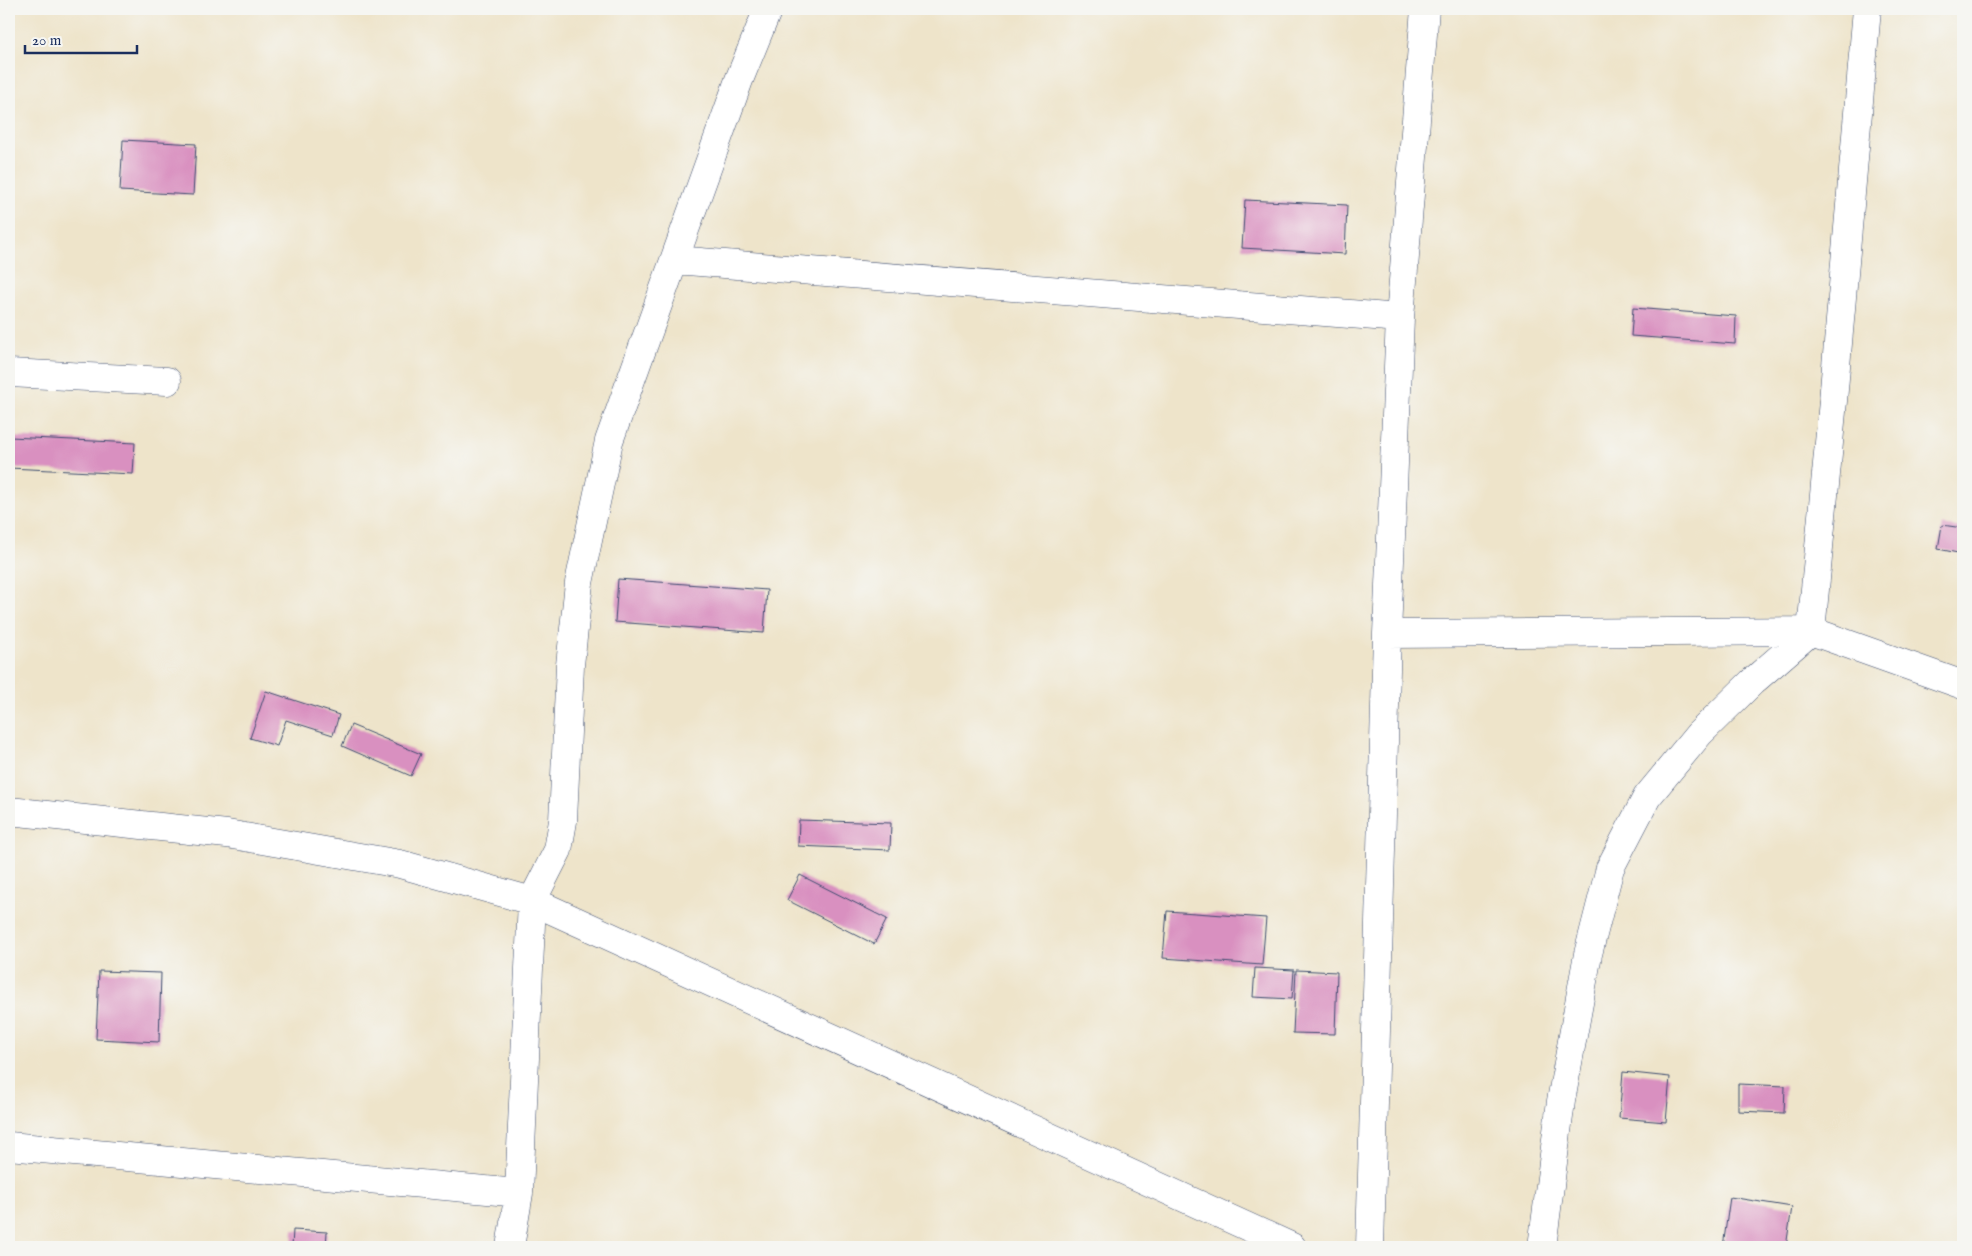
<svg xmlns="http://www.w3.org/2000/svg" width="1972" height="1256" viewBox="0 0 1972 1256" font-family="'IM FELL English',serif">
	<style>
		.building { fill: #d990c0 }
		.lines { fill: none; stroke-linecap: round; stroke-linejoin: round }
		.minor-casing { stroke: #3b4a6e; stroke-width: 29 }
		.minor { stroke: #fff; stroke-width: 28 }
	</style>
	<rect width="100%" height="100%" fill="#f6f6f2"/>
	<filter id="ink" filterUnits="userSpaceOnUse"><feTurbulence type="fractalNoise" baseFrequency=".02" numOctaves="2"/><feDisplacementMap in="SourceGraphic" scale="10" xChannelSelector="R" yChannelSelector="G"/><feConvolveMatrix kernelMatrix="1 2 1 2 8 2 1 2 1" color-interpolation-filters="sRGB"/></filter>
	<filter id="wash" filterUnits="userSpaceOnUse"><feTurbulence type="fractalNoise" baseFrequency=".0096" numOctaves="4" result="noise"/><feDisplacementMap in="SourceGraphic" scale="20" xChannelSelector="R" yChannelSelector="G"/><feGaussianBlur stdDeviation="1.12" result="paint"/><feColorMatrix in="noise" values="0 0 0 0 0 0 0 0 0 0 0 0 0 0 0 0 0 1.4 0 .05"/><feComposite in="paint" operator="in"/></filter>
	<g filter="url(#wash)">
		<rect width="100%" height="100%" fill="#eee4ca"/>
		<g id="blocks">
			<!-- building -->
			<path class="building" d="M123,140l73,4 -3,51 -73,-4z
				M1245,200l102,5 -2,49 -103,-6z
				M1633,308l103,8 -1,28 -104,-8z
				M10,437l125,6 -2,31 -124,-6z
				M1942,525l21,3v26l-25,-5z
				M618,579l149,11 -3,43 -149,-11z
				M266,691l73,24 -6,20 -47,-15 -9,26 -27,-8z
				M351,725l70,29 -10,22 -69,-30z
				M799,820l92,3 -1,27 -92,-4z
				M800,875l87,44 -13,25 -87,-44z
				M1167,911l99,7 -4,47 -99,-7z
				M1255,968l39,2 -2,29 -39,-2z
				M1296,970l41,2 -2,62 -42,-1z
				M99,971l62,2 -2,69 -63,-3z
				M1623,1072l47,5 -4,45 -47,-4z
				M1738,1084l47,2 -1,27 -46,-2z
				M1730,1197l62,10 -6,40h-63z
				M293,1230l34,2 -1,15h-34z"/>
		</g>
	</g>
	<g filter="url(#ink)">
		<use href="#blocks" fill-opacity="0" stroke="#3b4a6e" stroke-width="1"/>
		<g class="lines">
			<!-- minor casing -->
			<g class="minor-casing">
				<path id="minor" d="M675,260l725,58
					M9,373l158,8
					M1387,634l424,-3 152,54
					M9,811l218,23 173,30 132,37 760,346
					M9,1146l510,47
					M510,1247l9,-54 13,-292 26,-51 5,-29 7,-156 9,-82 30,-142 130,-361 29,-71
					M1370,1247l17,-613 13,-316 25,-309
					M1542,1247l19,-146 27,-147 22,-86 37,-71 52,-63 53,-52 59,-51 22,-230 34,-392"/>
			</g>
			<!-- minor -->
			<use href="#minor" class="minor"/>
		</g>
	</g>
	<!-- margin -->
	<rect width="1972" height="1256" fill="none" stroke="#f6f6f2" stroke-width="30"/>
	<!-- scale -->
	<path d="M25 45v8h112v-8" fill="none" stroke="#1b2f5e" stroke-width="2.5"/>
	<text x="32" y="45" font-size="15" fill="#1b2f5e" stroke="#f6f6f2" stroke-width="4" paint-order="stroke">20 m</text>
</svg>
